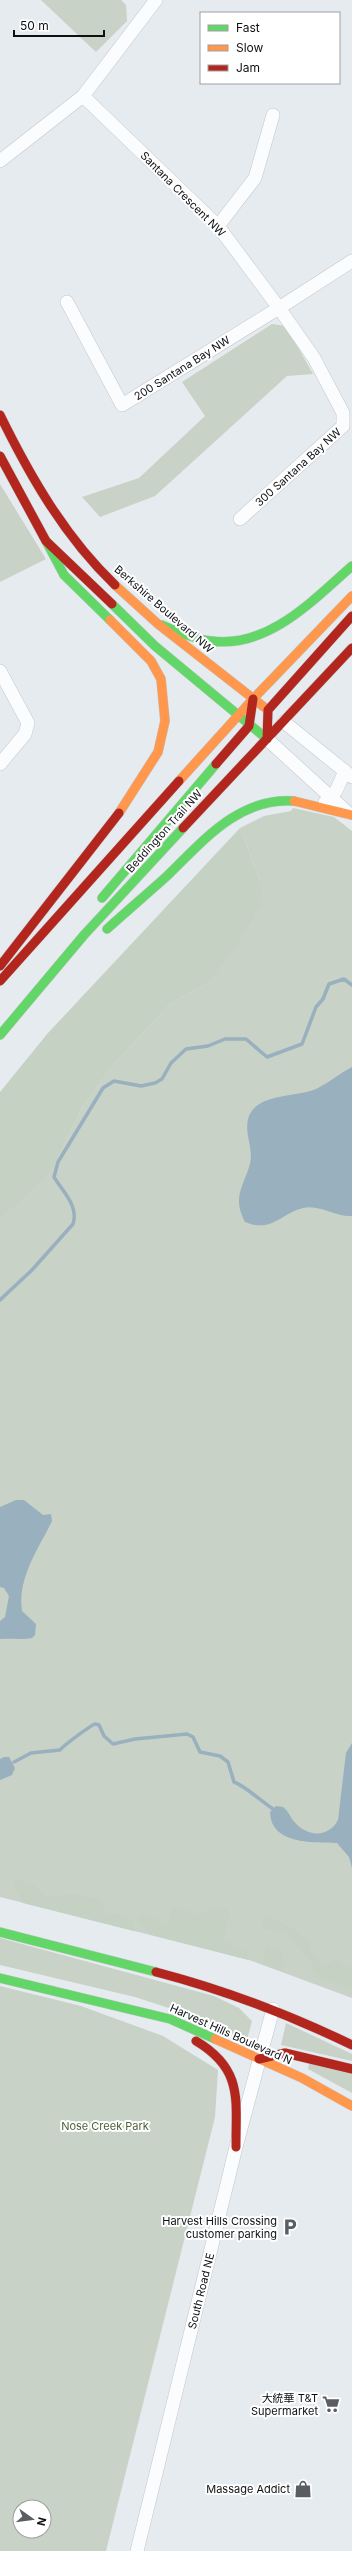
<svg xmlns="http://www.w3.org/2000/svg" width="352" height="2551" viewBox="0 0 352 2551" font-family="Inter,'Noto Sans SC',sans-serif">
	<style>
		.green { fill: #c8d2c7; fill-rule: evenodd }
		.forest { fill: #c5d1c2 }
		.water { fill: #99b0bf }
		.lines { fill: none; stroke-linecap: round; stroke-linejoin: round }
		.stream { stroke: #99b0bf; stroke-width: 3.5 }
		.street-casing { stroke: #c3c7cb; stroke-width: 14 }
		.fast-casing { stroke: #c3c7cb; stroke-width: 10 }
		.slow-casing { stroke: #c3c7cb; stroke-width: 10 }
		.jam-casing { stroke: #c3c7cb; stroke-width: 10 }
		.street { stroke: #fbfcfd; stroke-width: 13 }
		.fast { stroke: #63d668; stroke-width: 9 }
		.slow { stroke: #ff974d; stroke-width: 9 }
		.jam { stroke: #b3261e; stroke-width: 9 }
		.labels { text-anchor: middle; stroke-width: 4; stroke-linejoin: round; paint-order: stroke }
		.street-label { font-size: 11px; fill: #0e1114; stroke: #fff }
		.park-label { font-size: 11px; fill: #496133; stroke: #fff }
		.poi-label { font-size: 11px; fill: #0e1114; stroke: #fff; text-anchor: end }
	</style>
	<rect width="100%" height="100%" fill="#e6ebf0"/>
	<!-- green -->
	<path class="green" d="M41,0h80l5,5 1,16 -31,31z
		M272,324l14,2 27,48 -26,2 -132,120 -55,21 -18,-20 57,-19 66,-62 -23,-34z
		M0,484l46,75 -46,23z
		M293,808l41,9 18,14v1167l-103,-38 -249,-63v-677l16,-16 47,-59 20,-39 32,-43 55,-59 38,-21 53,-100 -21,-55 24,-12 27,-5z
		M0,1938l214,58 25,12 13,13 -5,19 -66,-28 -46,-15 -135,-32z
		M0,1986l81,20 82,30 55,34 -3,47 -109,434h-106zM20,2507h24v24h-24z
		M286,2023l66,31v7l-71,-16z
		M309,2063l43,11v19l-44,-24z"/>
	<!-- forest -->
	<path class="forest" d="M240,828l21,55 -1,23 -22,37 -30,40 -38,21 -55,59 -32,43 -34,67 -49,47v-128l48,-59z
		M16,1880l17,4 12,13 31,-3 26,6 4,13 5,2c9,-3 15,1 22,6l1,10 -111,-28 -10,-19z
		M177,1906l21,9c12,-6 19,-13 32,-4l-7,30 25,11 1,8 -97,-25 -12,-11 -1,-9 6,-1 21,10 3,-3 3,-13z
		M270,1917l25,13 15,13 -1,7 14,13 5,1 6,-5 18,10v21l-33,-12 -6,-7v-6l-28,-33 -21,-3 -2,-4 4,-7z
		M266,1947l13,2 5,9 -2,13 -19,-7z"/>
	<!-- water -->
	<path class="water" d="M352,1067v149c-17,1 -32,-12 -49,-8 -23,6 -31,25 -58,14 -13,-25 -2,-34 5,-58 4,-17 -7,-31 -1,-48 10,-24 50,-18 69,-28 12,-6 22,-15 34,-21z
		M16,1500h8l19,15 8,-1 1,7c-13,27 -35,57 -30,90l14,13 -1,11 -3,3c-11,2 -21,0 -32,1v-18l5,-4 4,-21 -5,-8 -4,-1v-80z
		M352,1743v125l-3,-11 -12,-14c-24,-1 -66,2 -67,-31l6,-6 7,1c5,4 6,7 9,12 13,18 36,20 46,1l8,-67z
		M4,1757h5l6,11 -3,7 -12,5v-21z"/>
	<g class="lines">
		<!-- stream -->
		<path class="stream" d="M0,1300l32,-30 41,-46c6,-18 -10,-32 -19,-47l4,-15 45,-74 11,-7 27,5 14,-3 7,-4 9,-16 15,-14 22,-3 17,-7h21l21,18 35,-13 14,-37 7,-8 6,-15 15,-5 8,6
			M14,1762l17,-9 29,-3c4,-5 30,-24 35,-26l4,1 5,11 9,8 22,-5 52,-5 6,3 7,15 20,4 8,6 6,20c11,4 27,19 39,27"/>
		<!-- street casing -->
		<g class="street-casing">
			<path id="street" d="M83,96l135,130 61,82 73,-47
				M0,161l83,-65 73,-96
				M218,226l37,-48 18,-63
				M67,302l55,103 157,-97 35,50 29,55v13l-103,93
				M0,671l28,52 -3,11 -25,30
				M284,722l68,55
				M267,739l80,73
				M325,802l11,-11 9,-20
				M137,2551l99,-404 37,-138"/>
		</g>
		<!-- fast casing -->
		<g class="fast-casing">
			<path id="fast" d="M46,541l18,34 46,45
				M112,604l43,42 112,93
				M162,625c16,7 32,14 49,16 57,8 102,-41 141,-75
				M102,898l114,-134
				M107,929c20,-18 40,-35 60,-53 36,-35 72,-79 127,-75
				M0,1035l84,-100 99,-107
				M0,1932l156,40
				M0,1978l170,41 45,20"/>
		</g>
		<!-- slow casing -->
		<g class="slow-casing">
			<path id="slow" d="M115,585l43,39 106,83
				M110,620l41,41 10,18 4,42 -7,31 -39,61
				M179,781l74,-82 99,-103
				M294,801l57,14
				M215,2039l87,39 50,28"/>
		</g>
		<!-- jam casing -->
		<g class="jam-casing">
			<path id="jam" d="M0,415c31,63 65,122 115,170
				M0,456l46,85 66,63
				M267,739l1,-29 84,-94
				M216,764l33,-38 4,-27
				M183,828l169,-180
				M0,966l119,-153
				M0,981l179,-200
				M156,1972c69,18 132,42 196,73
				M196,2041c47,28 40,58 40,106
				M259,2059l26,-6 67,16"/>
		</g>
		<!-- street -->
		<use href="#street" class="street"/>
		<!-- fast -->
		<use href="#fast" class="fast"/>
		<!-- slow -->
		<use href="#slow" class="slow"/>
		<!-- jam -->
		<use href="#jam" class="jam"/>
	</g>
	<!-- icons -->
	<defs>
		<g id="parking-bare" transform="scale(1.38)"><path d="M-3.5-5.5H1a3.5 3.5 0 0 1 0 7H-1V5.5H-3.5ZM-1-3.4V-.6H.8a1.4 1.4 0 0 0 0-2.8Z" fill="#5a5d61" stroke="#fff" stroke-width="2.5" paint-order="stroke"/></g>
		<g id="supermarket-bare" transform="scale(1.38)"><path d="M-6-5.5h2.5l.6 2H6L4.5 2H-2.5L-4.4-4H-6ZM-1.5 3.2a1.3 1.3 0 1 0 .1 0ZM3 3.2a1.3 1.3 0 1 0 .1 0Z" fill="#5a5d61" stroke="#fff" stroke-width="2.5" paint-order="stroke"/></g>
		<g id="shop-bare" transform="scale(1.38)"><path d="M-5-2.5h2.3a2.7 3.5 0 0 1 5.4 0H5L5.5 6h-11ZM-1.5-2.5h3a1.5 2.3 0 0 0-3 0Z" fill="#5a5d61" stroke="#fff" stroke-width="2.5" paint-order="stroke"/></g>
	</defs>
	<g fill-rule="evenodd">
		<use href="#parking-bare" x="290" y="2227"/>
		<use href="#supermarket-bare" x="331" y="2404"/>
		<use href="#shop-bare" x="303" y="2489"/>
	</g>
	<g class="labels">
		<!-- street labels -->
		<g class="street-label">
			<text transform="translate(183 194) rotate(45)" y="4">Santana Crescent NW</text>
			<text transform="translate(182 368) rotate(-32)" y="4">200 Santana Bay NW</text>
			<text transform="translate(298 467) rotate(-42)" y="4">300 Santana Bay NW</text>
			<text transform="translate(164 609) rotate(41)" y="4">Berkshire Boulevard NW</text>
			<text transform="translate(164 831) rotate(-48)" y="4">Beddington Trail NW</text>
			<text transform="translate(231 2034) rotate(24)" y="4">Harvest Hills Boulevard N</text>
			<text transform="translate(201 2291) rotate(-76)" y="4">South Road NE</text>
		</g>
		<!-- park labels -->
		<g class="park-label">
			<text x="105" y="2130">Nose Creek Park</text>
		</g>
		<!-- poi labels -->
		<g class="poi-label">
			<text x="277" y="2225">Harvest Hills Crossing<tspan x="277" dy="13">customer parking</tspan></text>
			<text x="318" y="2402">大統華 T&amp;T<tspan x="318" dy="13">Supermarket</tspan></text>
			<text x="290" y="2493">Massage Addict</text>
		</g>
	</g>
	<!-- legend -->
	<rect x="200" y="12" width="140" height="72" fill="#ffffff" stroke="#9fa0a1"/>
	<rect x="208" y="25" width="20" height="6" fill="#63d668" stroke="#9fa0a1"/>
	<text x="236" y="32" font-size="12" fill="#0e1114">Fast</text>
	<rect x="208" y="45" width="20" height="6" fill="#ff974d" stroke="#9fa0a1"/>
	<text x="236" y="52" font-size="12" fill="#0e1114">Slow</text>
	<rect x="208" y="65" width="20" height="6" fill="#b3261e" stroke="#9fa0a1"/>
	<text x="236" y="72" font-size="12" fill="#0e1114">Jam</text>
	<!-- north arrow -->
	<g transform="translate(32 2519) rotate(104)"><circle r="19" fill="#ffffff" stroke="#9fa0a1"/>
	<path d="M0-3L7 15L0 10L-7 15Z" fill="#5a5d61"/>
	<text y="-6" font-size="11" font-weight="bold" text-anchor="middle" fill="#0e1114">N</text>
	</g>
	<!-- scale -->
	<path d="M14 30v6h90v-6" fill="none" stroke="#0e1114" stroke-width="2"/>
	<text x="20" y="30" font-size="12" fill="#0e1114" stroke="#ffffff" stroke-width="3" paint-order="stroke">50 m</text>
</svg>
